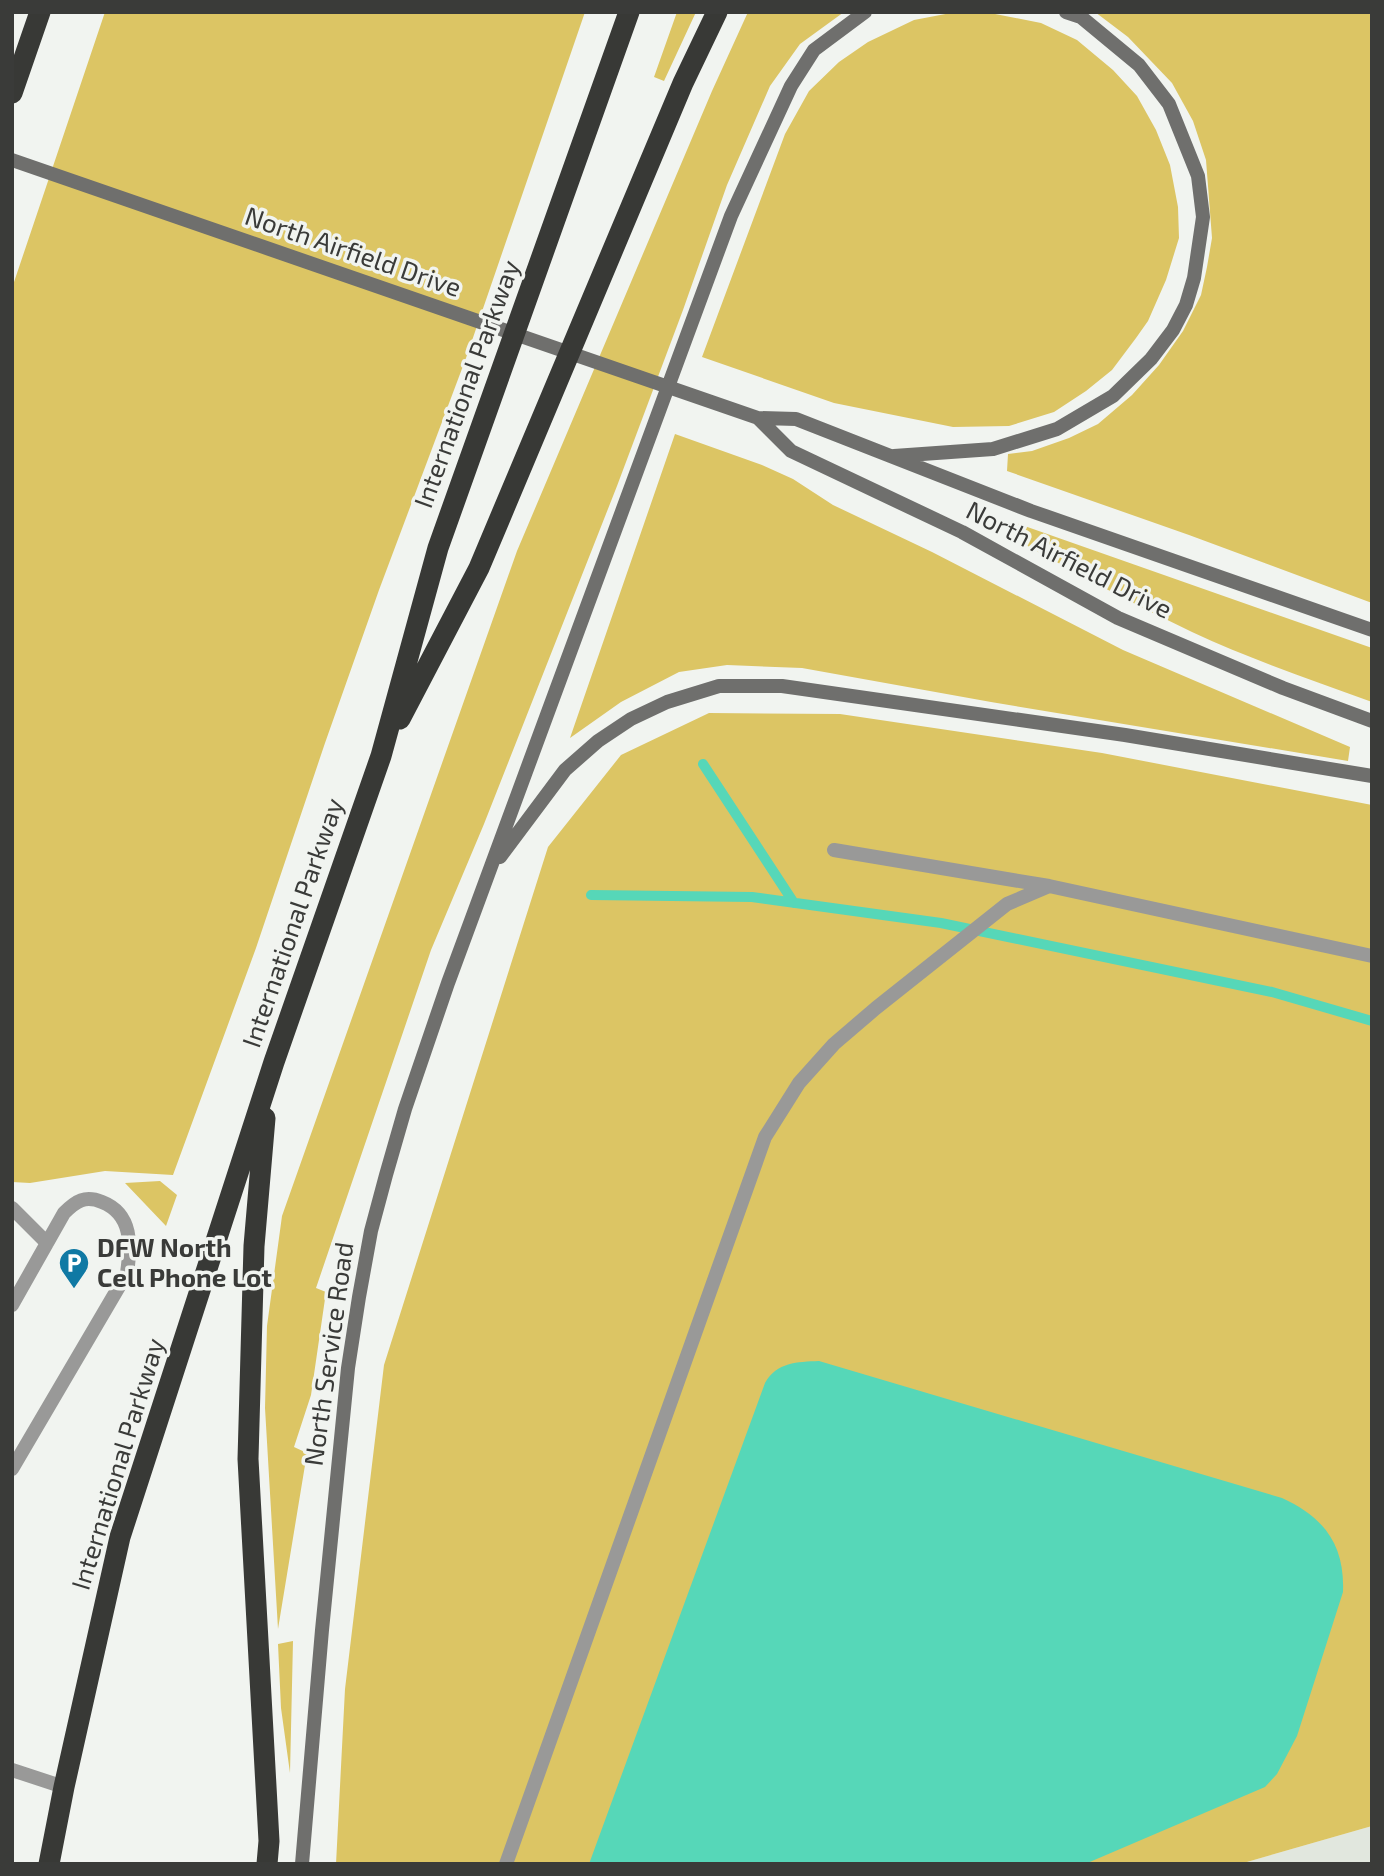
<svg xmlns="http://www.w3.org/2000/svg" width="1384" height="1876" viewBox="0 0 1384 1876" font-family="'Exo 2',sans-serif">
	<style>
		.built { fill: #e1e7de }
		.green { fill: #dcc564 }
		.water { fill: #56d7b8 }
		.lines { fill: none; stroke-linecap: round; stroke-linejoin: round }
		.stream { stroke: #56d7b8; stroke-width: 10 }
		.service { stroke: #999998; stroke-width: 14 }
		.secondary { stroke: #6f6f6d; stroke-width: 14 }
		.motorway { stroke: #383936; stroke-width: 21 }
		.labels { text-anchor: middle; stroke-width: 7; stroke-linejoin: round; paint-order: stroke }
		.street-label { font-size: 26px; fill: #3a3b39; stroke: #f1f4f0 }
		.poi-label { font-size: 26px; font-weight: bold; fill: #3a3b39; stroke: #f1f4f0; text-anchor: start }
	</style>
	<rect width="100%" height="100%" fill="#f1f4f0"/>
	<!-- built -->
	<path class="built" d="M1372,1826v38h-132z"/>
	<!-- green -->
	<path class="green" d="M105,12h480l-119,346 -87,232 -54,153 -69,205 -83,227 -68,-4 -75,12 -18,-1v-894z
		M677,12h19l-32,69 -10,-4z
		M748,12h96l-44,32 -30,42 -43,99 -44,125 -66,176 -133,338 -53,126 -115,338 10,4 -15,103 -17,52 13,6 -29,176 -13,-221 2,-82 15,-110 235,-665 195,-460z
		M956,12h29l56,11 36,17 36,30 24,26 19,34 14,35 8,42 1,31 -13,42 -18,41 -12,17 -24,32 -26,21 -32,21 -45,14 -56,1 -119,-24 -132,-46 83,-223 24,-43 30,-29 29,-20 46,-22z
		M1095,12h277v591l-183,-68 -182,-64 1,-17 24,-3 37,-13 29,-14 34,-29 27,-30 24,-34 18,-36 6,-28 5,-29 -6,-78 -13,-39 -21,-38 -44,-46z
		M675,434l87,31 31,14 40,26 99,47 191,98 227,97 -2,14 -357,-59 -189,-34 -75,-3 -48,7 -58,30 -51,36z
		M1016,523l356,125v54c-61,-22 -122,-43 -180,-70 -63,-30 -124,-63 -184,-97z
		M709,713l131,1 262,39 270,52v1021l-132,38h-904l9,-175 39,-324 164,-518 73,-92z
		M160,1181l17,14 -11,31 -41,-43z
		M293,1641l-3,132 -9,-65 -3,-64z"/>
	<!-- water -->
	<path class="water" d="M819,1361l463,137c42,19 63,47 61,94l-46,144 -20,38 -12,13 -180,77h-496l176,-481c12,-21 32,-21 54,-22z"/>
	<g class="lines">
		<!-- stream -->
		<path class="stream" d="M703,764l91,139
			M591,895l161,2 189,26 331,69 100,29"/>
		<!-- service -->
		<path class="service" d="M834,850l215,36 323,70
			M12,1208l35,35
			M12,1305l52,-92c12,-12 21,-18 38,-11 31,12 29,44 25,71l-115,196
			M12,1770l52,17
			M506,1864l259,-727 34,-54 35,-39 42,-36 131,-104 42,-18"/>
		<!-- secondary -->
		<path class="secondary" d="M12,160l746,258 38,1 235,92 341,119
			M758,418l33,33 171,81 156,86 165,70 89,33
			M894,456l99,-7 64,-20 56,-33 38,-37 22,-29 13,-25 8,-27 9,-61 -5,-41 -29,-72 -30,-39 -58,-48 -15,-5
			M500,857l65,-87 33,-29 33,-22 36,-17 52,-16h63l343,49 247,41
			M302,1864l20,-234 26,-262 11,-71 12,-66 15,-56 19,-66 43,-126 283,-767 60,-130 23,-36 51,-38"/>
		<!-- motorway -->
		<path class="motorway" d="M12,93l28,-81
			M400,719l79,-151 204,-485 34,-71
			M265,1118l-11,128 -6,213 21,382 -2,23
			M49,1864l15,-77 56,-250 154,-475 107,-306 57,-208 191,-536"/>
	</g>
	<!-- icons -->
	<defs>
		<g id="parking-pin" transform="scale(1.575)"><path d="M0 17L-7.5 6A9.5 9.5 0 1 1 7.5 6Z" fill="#1079a4" stroke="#f1f4f0"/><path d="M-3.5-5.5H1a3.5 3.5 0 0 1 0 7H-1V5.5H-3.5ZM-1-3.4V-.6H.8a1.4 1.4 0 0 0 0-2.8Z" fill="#fff"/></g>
	</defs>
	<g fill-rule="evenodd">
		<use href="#parking-pin" x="74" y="1263"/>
	</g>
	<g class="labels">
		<!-- street labels -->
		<g class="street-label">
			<text transform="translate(353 252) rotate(19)" y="9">North Airfield Drive</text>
			<text transform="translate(467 384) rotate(-70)" y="9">International Parkway</text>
			<text transform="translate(1069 560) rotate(27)" y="9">North Airfield Drive</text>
			<text transform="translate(293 923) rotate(-71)" y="9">International Parkway</text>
			<text transform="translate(329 1354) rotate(-82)" y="9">North Service Road</text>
			<text transform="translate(118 1464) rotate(-73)" y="9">International Parkway</text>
		</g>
		<!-- poi labels -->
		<g class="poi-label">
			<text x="97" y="1257">DFW North<tspan x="97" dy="30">Cell Phone Lot</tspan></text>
		</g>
	</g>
	<!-- border -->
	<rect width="1384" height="1876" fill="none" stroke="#3a3b39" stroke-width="28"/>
</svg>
